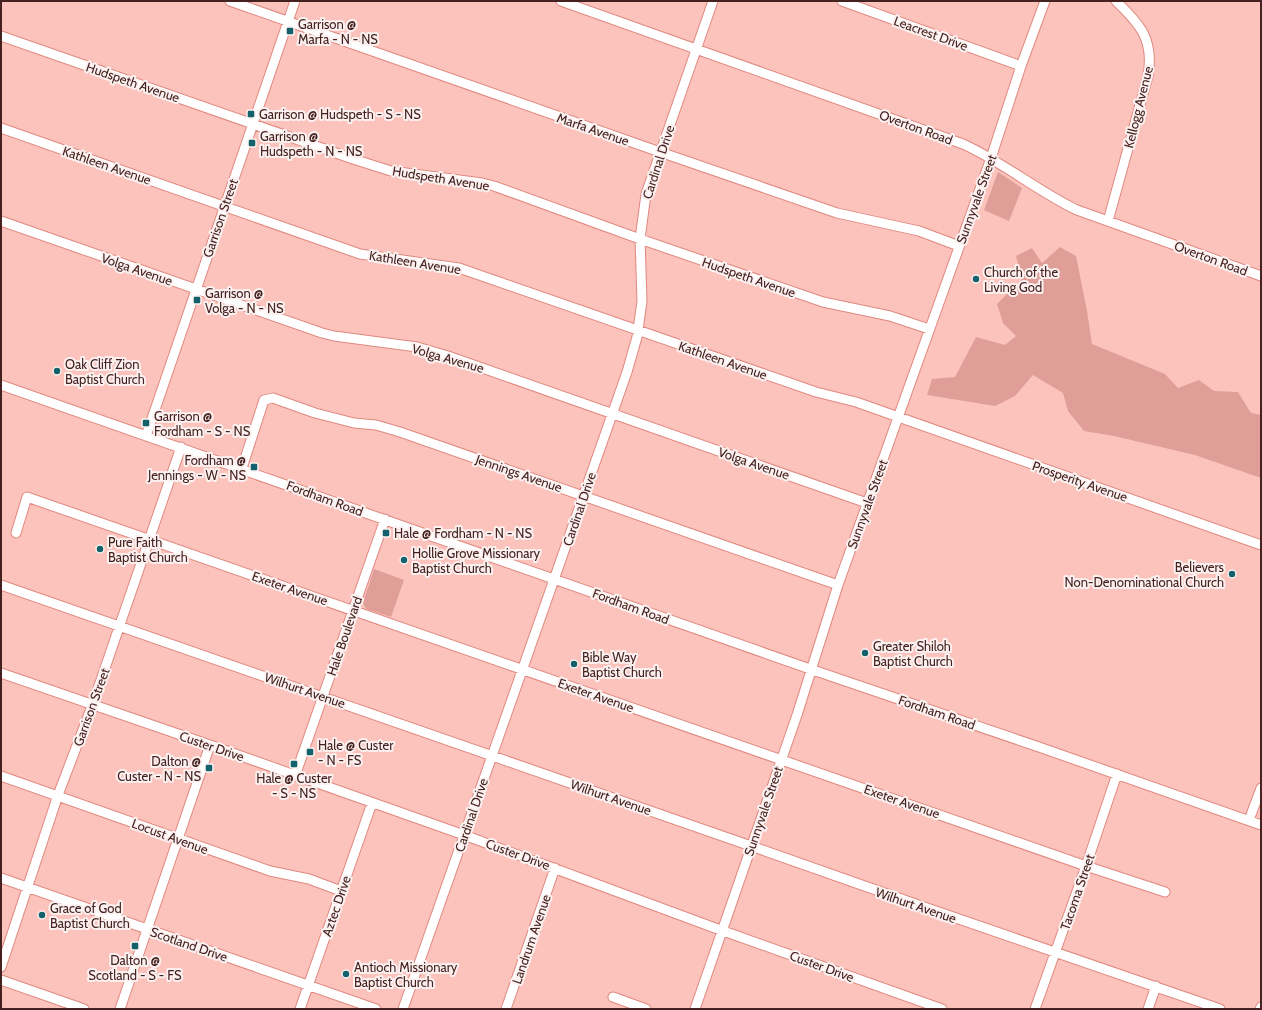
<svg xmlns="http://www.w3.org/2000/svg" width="1262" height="1010" viewBox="0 0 1262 1010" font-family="Cabin,sans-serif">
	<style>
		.green { fill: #df9f98 }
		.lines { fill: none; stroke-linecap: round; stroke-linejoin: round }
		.minor-casing { stroke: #e0887f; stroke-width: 11 }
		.minor { stroke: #fff; stroke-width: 9 }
		.poi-dot { fill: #13626b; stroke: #fbf1f0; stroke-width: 1.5 }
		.labels { text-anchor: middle; stroke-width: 4; stroke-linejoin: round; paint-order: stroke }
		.poi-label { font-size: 13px; fill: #45221f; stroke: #fbf1f0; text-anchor: start }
		.street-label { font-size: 13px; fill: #45221f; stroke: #fbf1f0 }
	</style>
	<rect width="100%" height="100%" fill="#fcc3bd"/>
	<!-- green -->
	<path class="green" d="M998,172l24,16 -13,33 -25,-11z
		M1060,247l16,9 11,55 5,33 73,30 13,14 21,-8 15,11 24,1 13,21 10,2v63l-66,-23 -81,-19 -30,-5 -16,-20 -5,-18 -30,-18 -18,21 -20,10 -68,-11 5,-16 23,-2 21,-40 29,8 11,-9 -13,-13 -6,-19 25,-25 -6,-23 16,-8 10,15z
		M374,569l30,11 -13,37 -25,-8 -3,-6z"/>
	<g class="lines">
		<!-- minor casing -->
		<g class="minor-casing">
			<path id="minor" d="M230,1l430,151 177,61 82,18 40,15
				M561,1l402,143c40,18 74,47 114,66l184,66
				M842,1l179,65
				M1,36l352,123 38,12 91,12 12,3 146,53 183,63 67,14 39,13
				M1,128l359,126 99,14 357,124 40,10 405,143
				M1,221l321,112 12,3 83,11 31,9 419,147
				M1108,221l40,-145c6,-36 -7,-51 -32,-75
				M1,385l809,284 229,78 222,78
				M146,436l149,-435
				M242,468l22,-68 9,-2 42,15 39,10 22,2 24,7 438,153
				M16,533l11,-36 1059,369 79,26
				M1,585l750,261 176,62 293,101
				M1,673l209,72 254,90 251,93 227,81
				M1,776l269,95 39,8 32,12
				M295,776l90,-257
				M1249,820l12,-32
				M1,878l375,131
				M1,967l57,-172 34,-89 89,-259
				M1,980l83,29
				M613,997l33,12
				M120,1009l90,-264
				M300,1009l72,-206
				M403,1009l224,-637 10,-35 5,-36 -2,-62 6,-45 67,-193
				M506,1009l49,-141
				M695,1009l102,-294 41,-130 153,-427 30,-92 24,-65
				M1035,1009l51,-143 31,-92
				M1148,1009l8,-23
				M1260,1009l1,-2"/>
		</g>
		<!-- minor -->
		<use href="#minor" class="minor"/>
	</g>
	<!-- markers -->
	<g class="poi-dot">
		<rect x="286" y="27" width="8" height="8" rx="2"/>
		<rect x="247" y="110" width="8" height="8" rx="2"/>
		<rect x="248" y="139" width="8" height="8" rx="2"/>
		<circle cx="976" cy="279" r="4"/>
		<rect x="193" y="296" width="8" height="8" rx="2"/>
		<circle cx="57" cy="371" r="4"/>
		<rect x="142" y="419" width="8" height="8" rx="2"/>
		<rect x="250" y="463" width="8" height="8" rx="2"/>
		<rect x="382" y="529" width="8" height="8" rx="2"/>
		<circle cx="100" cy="549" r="4"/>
		<circle cx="404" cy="560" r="4"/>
		<circle cx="1232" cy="574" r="4"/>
		<circle cx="865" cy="653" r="4"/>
		<circle cx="574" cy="664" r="4"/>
		<rect x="306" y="748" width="8" height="8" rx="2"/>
		<rect x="290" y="760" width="8" height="8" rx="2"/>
		<rect x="205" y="764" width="8" height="8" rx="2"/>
		<circle cx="42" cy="915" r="4"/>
		<rect x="131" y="942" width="8" height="8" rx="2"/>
		<circle cx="346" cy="974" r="4"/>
	</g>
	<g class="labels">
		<!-- poi labels -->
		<g class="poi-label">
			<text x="298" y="29">Garrison @<tspan x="298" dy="15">Marfa - N - NS</tspan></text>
			<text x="259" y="119">Garrison @ Hudspeth - S - NS</text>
			<text x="260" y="141">Garrison @<tspan x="260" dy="15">Hudspeth - N - NS</tspan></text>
			<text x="984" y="277">Church of the<tspan x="984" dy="15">Living God</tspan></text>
			<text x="205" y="298">Garrison @<tspan x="205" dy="15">Volga - N - NS</tspan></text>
			<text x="65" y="369">Oak Cliff Zion<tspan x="65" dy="15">Baptist Church</tspan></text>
			<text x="154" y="421">Garrison @<tspan x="154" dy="15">Fordham - S - NS</tspan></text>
			<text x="246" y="465" text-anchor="end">Fordham @<tspan x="246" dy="15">Jennings - W - NS</tspan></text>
			<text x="394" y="538">Hale @ Fordham - N - NS</text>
			<text x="108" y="547">Pure Faith<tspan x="108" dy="15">Baptist Church</tspan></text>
			<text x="412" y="558">Hollie Grove Missionary<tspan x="412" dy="15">Baptist Church</tspan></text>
			<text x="1224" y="572" text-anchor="end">Believers<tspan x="1224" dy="15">Non-Denominational Church</tspan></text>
			<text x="873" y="651">Greater Shiloh<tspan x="873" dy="15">Baptist Church</tspan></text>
			<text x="582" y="662">Bible Way<tspan x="582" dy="15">Baptist Church</tspan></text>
			<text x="318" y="750">Hale @ Custer<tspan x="318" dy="15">- N - FS</tspan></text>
			<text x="201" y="766" text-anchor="end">Dalton @<tspan x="201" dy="15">Custer - N - NS</tspan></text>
			<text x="294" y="783" text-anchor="middle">Hale @ Custer<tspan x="294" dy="15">- S - NS</tspan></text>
			<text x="50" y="913">Grace of God<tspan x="50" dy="15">Baptist Church</tspan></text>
			<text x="135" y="965" text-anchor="middle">Dalton @<tspan x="135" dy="15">Scotland - S - FS</tspan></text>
			<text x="354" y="972">Antioch Missionary<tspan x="354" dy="15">Baptist Church</tspan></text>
		</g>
		<!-- street labels -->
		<g class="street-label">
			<text transform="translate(931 33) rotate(20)" y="5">Leacrest Drive</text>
			<text transform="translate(133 82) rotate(19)" y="5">Hudspeth Avenue</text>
			<text transform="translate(1138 107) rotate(-76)" y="5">Kellogg Avenue</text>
			<text transform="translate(916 127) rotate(20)" y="5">Overton Road</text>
			<text transform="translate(593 129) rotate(19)" y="5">Marfa Avenue</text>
			<text transform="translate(658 162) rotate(-72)" y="5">Cardinal Drive</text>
			<text transform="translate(107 165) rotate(19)" y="5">Kathleen Avenue</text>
			<text transform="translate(441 178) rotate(9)" y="5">Hudspeth Avenue</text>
			<text transform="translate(976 199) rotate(-70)" y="5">Sunnyvale Street</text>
			<text transform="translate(220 218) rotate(-71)" y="5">Garrison Street</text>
			<text transform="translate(1211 258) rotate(20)" y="5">Overton Road</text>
			<text transform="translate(415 262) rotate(9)" y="5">Kathleen Avenue</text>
			<text transform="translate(137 269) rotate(19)" y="5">Volga Avenue</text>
			<text transform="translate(749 277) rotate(19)" y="5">Hudspeth Avenue</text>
			<text transform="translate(448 358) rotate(16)" y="5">Volga Avenue</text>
			<text transform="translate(723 360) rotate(19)" y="5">Kathleen Avenue</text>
			<text transform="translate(754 463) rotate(19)" y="5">Volga Avenue</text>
			<text transform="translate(519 473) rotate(19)" y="5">Jennings Avenue</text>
			<text transform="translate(1080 481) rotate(19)" y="5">Prosperity Avenue</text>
			<text transform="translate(325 498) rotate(20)" y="5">Fordham Road</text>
			<text transform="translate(867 504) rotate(-70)" y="5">Sunnyvale Street</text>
			<text transform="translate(579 509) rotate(-71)" y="5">Cardinal Drive</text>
			<text transform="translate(290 588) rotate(19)" y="5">Exeter Avenue</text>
			<text transform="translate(631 606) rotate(20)" y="5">Fordham Road</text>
			<text transform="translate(344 636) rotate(-71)" y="5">Hale Boulevard</text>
			<text transform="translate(305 690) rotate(19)" y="5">Wilhurt Avenue</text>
			<text transform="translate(596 695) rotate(19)" y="5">Exeter Avenue</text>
			<text transform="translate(91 707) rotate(-70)" y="5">Garrison Street</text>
			<text transform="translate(937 712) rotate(19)" y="5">Fordham Road</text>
			<text transform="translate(212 746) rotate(19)" y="5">Custer Drive</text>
			<text transform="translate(611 797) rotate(19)" y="5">Wilhurt Avenue</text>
			<text transform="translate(902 801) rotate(19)" y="5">Exeter Avenue</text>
			<text transform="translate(763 811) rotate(-71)" y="5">Sunnyvale Street</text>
			<text transform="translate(471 815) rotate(-71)" y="5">Cardinal Drive</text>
			<text transform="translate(170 836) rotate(20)" y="5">Locust Avenue</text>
			<text transform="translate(518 854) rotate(20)" y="5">Custer Drive</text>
			<text transform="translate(1077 892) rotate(-71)" y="5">Tacoma Street</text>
			<text transform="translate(916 905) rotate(19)" y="5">Wilhurt Avenue</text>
			<text transform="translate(336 906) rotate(-71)" y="5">Aztec Drive</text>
			<text transform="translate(531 939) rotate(-71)" y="5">Landrum Avenue</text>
			<text transform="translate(189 944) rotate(19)" y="5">Scotland Drive</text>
			<text transform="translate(822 966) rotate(20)" y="5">Custer Drive</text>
		</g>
	</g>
	<!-- border -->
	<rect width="1262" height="1010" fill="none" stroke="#45221f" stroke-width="4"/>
</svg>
